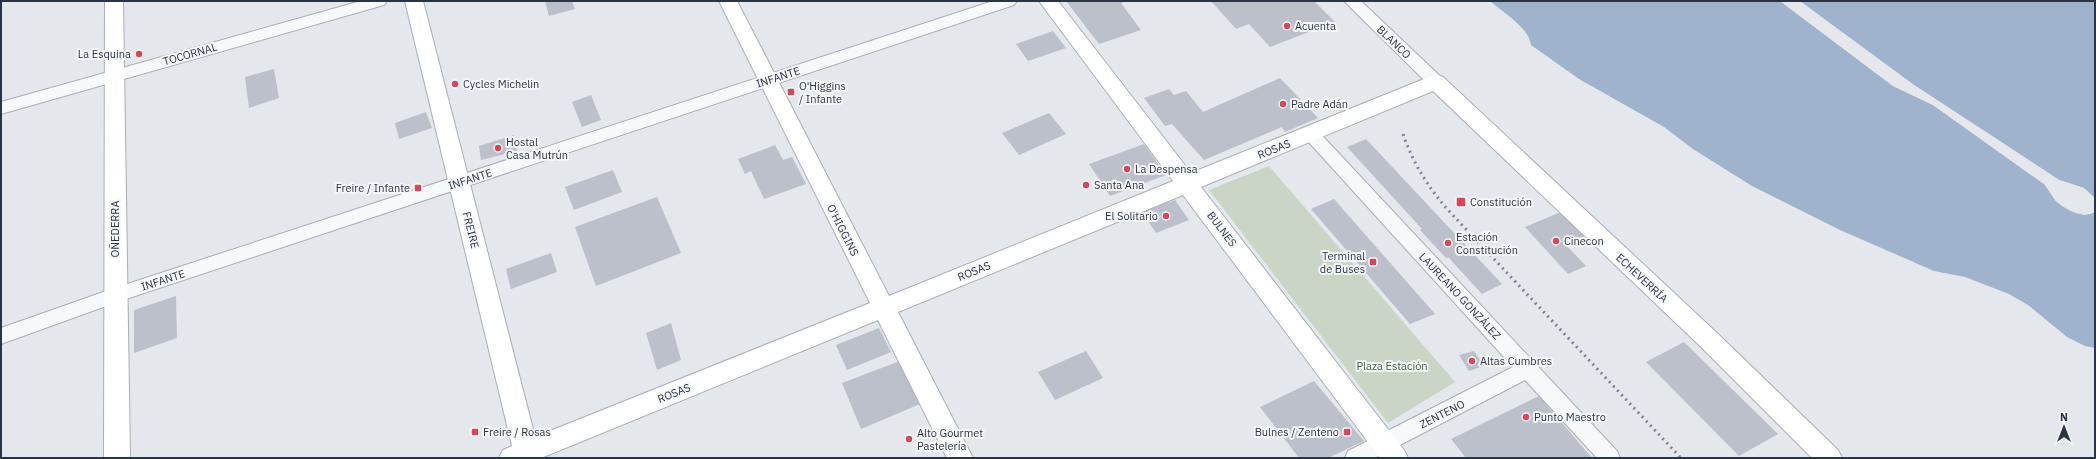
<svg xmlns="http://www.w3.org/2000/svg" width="2096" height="459" viewBox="0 0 2096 459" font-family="'IBM Plex Sans',sans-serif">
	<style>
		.green { fill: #c9d6c5 }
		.water { fill: #9fb4cc }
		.pier { fill: #e4e7ec }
		.building { fill: #bbc0ca }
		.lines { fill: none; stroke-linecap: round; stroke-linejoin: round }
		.street-casing { stroke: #a9aeb7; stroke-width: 2 }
		.secondary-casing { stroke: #a9aeb7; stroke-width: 2 }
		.street { fill: #f7f8fa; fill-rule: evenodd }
		.secondary { fill: #fff; fill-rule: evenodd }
		.rail { stroke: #7d8696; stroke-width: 3; stroke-dasharray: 2 4; stroke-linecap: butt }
		.poi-dot { fill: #d1495b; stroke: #f4f6f9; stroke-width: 1.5 }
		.labels { text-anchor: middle; stroke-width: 4; stroke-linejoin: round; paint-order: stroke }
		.poi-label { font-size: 11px; fill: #2b3445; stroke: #f4f6f9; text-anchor: start }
		.street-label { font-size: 11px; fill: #2b3445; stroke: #f4f6f9 }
		.park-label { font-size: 11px; fill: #3f6138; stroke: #f4f6f9 }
	</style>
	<rect width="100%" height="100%" fill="#e4e7ec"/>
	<!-- green -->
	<path class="green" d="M1269,166l186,216 -67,41 -179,-233z"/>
	<!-- water -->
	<path class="water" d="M1490,1h290l113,85 40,19 111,79c5,5 8,13 13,18 9,8 26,17 38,10v136l-10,-2 -18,-9 -39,-32 -19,-11 -44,-17 -31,-6 -94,-41 -88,-44 -59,-37 -29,-22 -85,-48 -48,-34c-2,-18 -29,-33 -41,-44z
		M1800,1h295v197l-11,-10 -25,-8 -145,-95z"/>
	<!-- pier -->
	<path class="pier" d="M1780,1h3l111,84 40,18 111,79 6,6 7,12 7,5 19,8 11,-3v2l-11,3 -20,-8 -8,-6 -12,-17 -111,-79 -40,-19z
		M1798,1l116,84 145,95 25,8 11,12 -12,-10 -25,-8 -145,-95z"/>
	<!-- building -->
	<path class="building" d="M545,1h27l3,8 -26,7z
		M1066,1h61l-6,2 20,27 -42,14z
		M1211,1h103l21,21 -65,25 -21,-23 -13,5z
		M1053,31l13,17 -38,13 -12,-17z
		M274,69l5,29 -30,10 -4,-31z
		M1280,78l38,40 -33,14 -3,-5 -78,33 -32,-36 -7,2 -21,-28 25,-9 5,6 12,-4 17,21z
		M591,95l10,25 -19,7 -10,-25z
		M426,112l6,16 -33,11 -4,-16z
		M1049,113l17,21 -47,21 -17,-22z
		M514,135l3,16 -36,9 -2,-14z
		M1366,139l46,49 90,96 -20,10 -34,-37 -2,1 -26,-28 2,-1 -75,-82z
		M1144,144l22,31 -56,21 -21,-32z
		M775,145l8,15 9,-3 14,27 -42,15 -13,-28 -6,3 -7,-15z
		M613,170l9,22 -48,18 -9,-23z
		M657,197l24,56 -85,33 -21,-59z
		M1334,199l101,115 -25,10 -99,-115z
		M1175,200l14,20 -33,13 -14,-21z
		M1561,212l24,24 -19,9 20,21 -18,8 -43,-47z
		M551,253l6,19 -46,17 -5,-20z
		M176,296l1,42 -43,15v-43z
		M671,323l10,37 -24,10 -11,-37z
		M879,328l12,24 -44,18 -11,-25z
		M1684,342l94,92 -39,22 -93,-94z
		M1086,351l17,27 -48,22 -17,-28z
		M1474,351l10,15 -15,5 -10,-16z
		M900,361l20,43 -59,25 -19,-46z
		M1314,381l50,60 -36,17h-29l-39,-51z
		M1539,396l53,62h-126l-15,-19z"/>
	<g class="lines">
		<!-- street casing -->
		<g class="street-casing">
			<path id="street" d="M361,1h26l-3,4 -383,109v-12z
				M993,1h24l-3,4 -894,296 -119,43v-16l108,-38z
				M1344,1h17l81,77 2,4 -2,4 -6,2 -6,-2z
				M1311,128l6,2 300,321 3,7h-23l-72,-78 -150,78h-30l3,-7 165,-84 -208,-229 -2,-4 2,-4z"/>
		</g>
		<!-- secondary casing -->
		<g class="secondary-casing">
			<path id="secondary" d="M105,1h18l7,457h-26z
				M405,1h18l112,436 335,-134 -151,-302h18l152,295 284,-115 -134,-180h19l133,172 238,-96 7,-2 7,2 274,256 121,117 4,8h-30l-111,-111 -268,-256 -232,96 203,263 4,8h-28l-197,-263 -285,117 75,146h-26l-69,-138 -337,138h-42l4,-8 9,-4z"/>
		</g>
		<!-- street -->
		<use href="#street" class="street"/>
		<!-- secondary -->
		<use href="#secondary" class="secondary"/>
		<!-- rail -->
		<path class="rail" d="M1403,134c10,29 25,53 45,76l233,248"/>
	</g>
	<!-- markers -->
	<g class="poi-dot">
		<circle cx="1287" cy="26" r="4"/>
		<circle cx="139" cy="54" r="4"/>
		<circle cx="455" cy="84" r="4"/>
		<rect x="787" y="88" width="8" height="8" rx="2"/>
		<circle cx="1283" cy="104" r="4"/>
		<circle cx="498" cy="148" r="4"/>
		<circle cx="1127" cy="169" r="4"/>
		<circle cx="1086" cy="185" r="4"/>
		<rect x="414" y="184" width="8" height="8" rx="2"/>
		<rect x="1456" y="197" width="10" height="10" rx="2"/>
		<circle cx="1166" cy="216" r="4"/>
		<circle cx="1556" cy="241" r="4"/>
		<circle cx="1448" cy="243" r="4"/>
		<rect x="1369" y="258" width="8" height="8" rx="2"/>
		<circle cx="1472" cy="361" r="4"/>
		<circle cx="1526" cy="417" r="4"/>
		<rect x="471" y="428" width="8" height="8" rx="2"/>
		<rect x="1343" y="428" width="8" height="8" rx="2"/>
		<circle cx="909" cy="439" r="4"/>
	</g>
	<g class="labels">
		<!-- poi labels -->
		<g class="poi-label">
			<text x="1295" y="30">Acuenta</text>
			<text x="131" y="58" text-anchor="end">La Esquina</text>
			<text x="463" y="88">Cycles Michelin</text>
			<text x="799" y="90">O'Higgins<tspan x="799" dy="13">/ Infante</tspan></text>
			<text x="1291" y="108">Padre Adán</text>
			<text x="506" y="146">Hostal<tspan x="506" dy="13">Casa Mutrún</tspan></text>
			<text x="1135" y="173">La Despensa</text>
			<text x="1094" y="189">Santa Ana</text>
			<text x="410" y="192" text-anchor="end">Freire / Infante</text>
			<text x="1470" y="206">Constitución</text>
			<text x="1158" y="220" text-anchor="end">El Solitario</text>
			<text x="1456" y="241">Estación<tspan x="1456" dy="13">Constitución</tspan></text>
			<text x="1564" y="245">Cinecon</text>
			<text x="1365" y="260" text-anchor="end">Terminal<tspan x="1365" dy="13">de Buses</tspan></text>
			<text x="1480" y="365">Altas Cumbres</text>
			<text x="1534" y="421">Punto Maestro</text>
			<text x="483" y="436">Freire / Rosas</text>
			<text x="1339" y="436" text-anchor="end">Bulnes / Zenteno</text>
			<text x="917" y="437">Alto Gourmet<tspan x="917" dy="13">Pastelería</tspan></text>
		</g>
		<!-- street labels -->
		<g class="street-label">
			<text transform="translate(1394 42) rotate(44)" y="4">BLANCO</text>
			<text transform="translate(190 54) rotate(-16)" y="4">TOCORNAL</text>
			<text transform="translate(778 77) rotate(-18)" y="4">INFANTE</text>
			<text transform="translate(1274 149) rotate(-22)" y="4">ROSAS</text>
			<text transform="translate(470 179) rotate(-18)" y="4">INFANTE</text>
			<text transform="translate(115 229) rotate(-90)" y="4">OÑEDERRA</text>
			<text transform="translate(1222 229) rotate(53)" y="4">BULNES</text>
			<text transform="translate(471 230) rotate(76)" y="4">FREIRE</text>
			<text transform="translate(843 230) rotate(63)" y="4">O'HIGGINS</text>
			<text transform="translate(974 271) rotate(-22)" y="4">ROSAS</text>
			<text transform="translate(1642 278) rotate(43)" y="4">ECHEVERRÍA</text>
			<text transform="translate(163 280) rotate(-18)" y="4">INFANTE</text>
			<text transform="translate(1460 296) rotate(47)" y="4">LAUREANO GONZÁLEZ</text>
			<text transform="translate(674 393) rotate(-22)" y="4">ROSAS</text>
			<text transform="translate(1442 414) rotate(-27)" y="4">ZENTENO</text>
		</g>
		<!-- park labels -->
		<g class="park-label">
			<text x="1392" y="370">Plaza Estación</text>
		</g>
	</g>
	<!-- border -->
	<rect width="2096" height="459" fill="none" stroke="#2b3445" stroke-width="4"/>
	<!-- north arrow -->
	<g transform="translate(2064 427)" stroke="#f4f6f9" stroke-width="3" paint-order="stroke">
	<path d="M0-3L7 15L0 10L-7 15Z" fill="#2b3445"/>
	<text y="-6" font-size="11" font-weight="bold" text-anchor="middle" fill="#2b3445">N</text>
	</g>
</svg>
